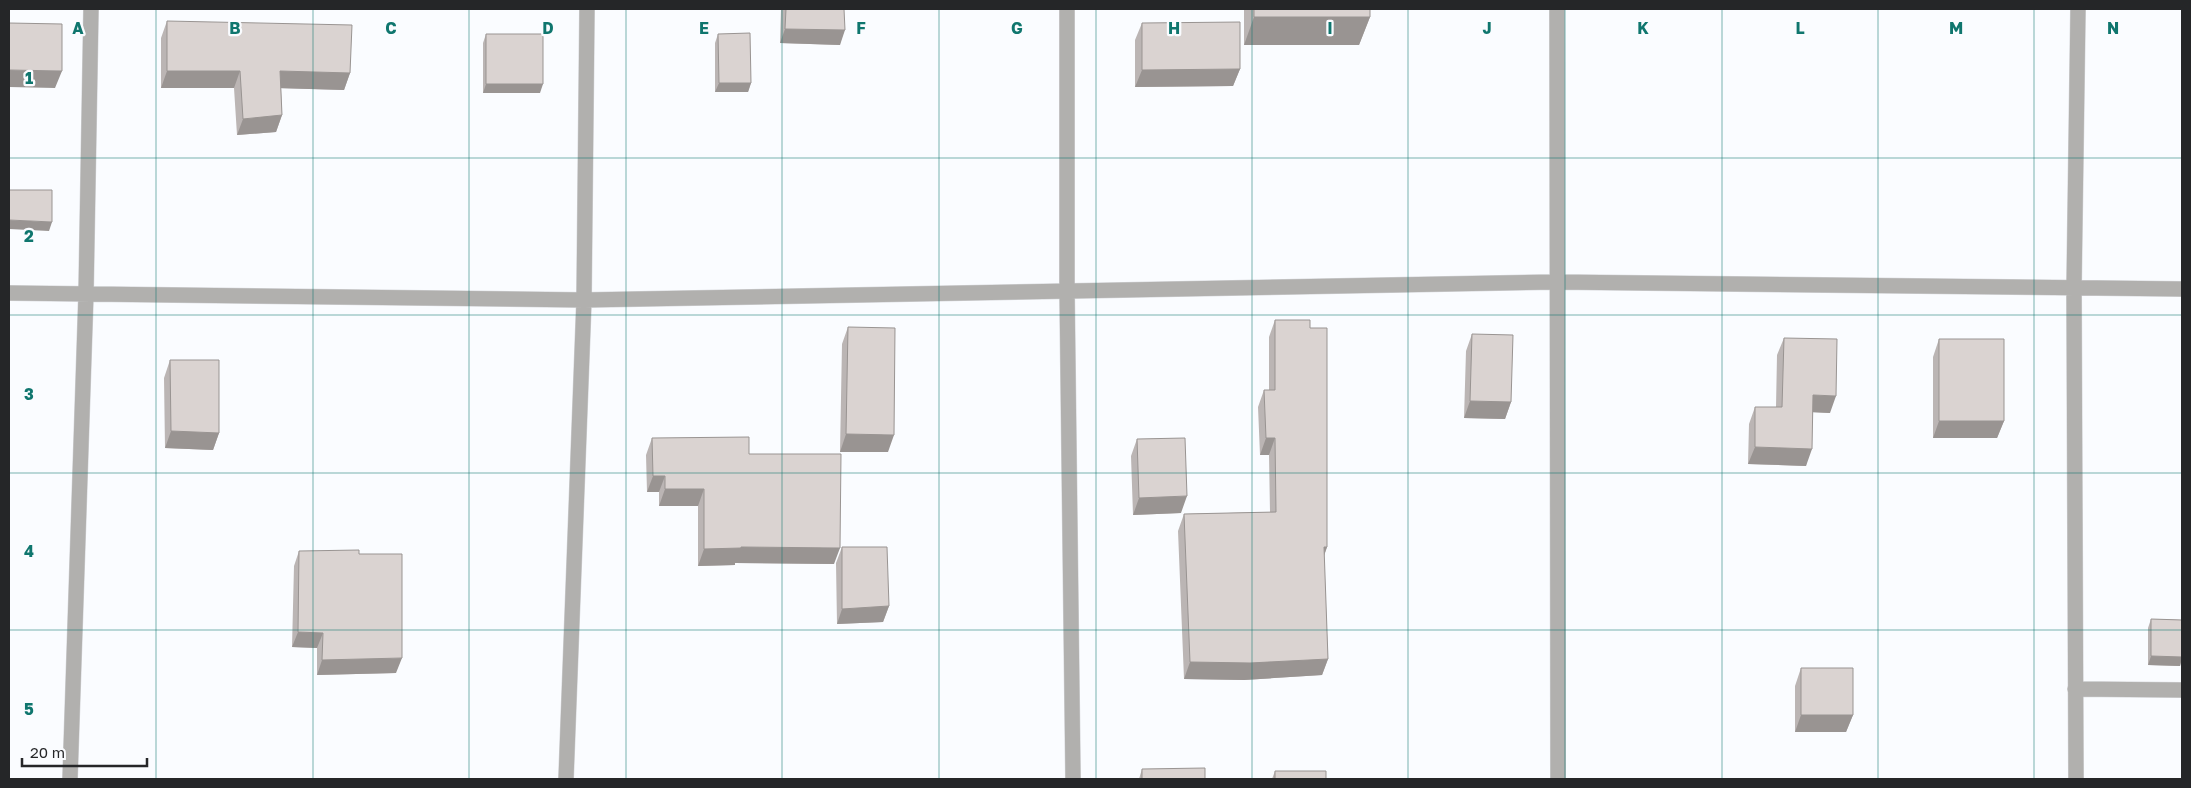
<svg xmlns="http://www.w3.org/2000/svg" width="2191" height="788" viewBox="0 0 2191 788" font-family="'Golos Text',sans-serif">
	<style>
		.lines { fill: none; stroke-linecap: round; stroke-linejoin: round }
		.street-casing { stroke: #d4d5d8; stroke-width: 16 }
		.street { stroke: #b1b0ae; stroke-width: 15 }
		.wall { fill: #bbb5b4 }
		.shaded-wall { fill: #999492 }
		.building { fill: #dad3d1; stroke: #999492 }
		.grid { fill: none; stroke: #0f766e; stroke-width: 1; stroke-opacity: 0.55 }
		.grid-label { font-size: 16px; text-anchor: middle; font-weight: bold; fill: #0f766e; stroke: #fafcff; stroke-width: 4.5; stroke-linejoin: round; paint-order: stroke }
	</style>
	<rect width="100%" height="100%" fill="#fafcff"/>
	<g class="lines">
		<!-- street casing -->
		<g class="street-casing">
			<path id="street" d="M1067,9v280l6,490
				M1557,9l1,770
				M9,293l575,7 972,-18 626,7
				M2075,689l107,1
				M70,779l16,-485 5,-285
				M566,779l18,-479 3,-291
				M2076,779l-2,-491 4,-279"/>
		</g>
		<!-- street -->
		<use href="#street" class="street"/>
	</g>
	<!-- wall -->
	<path class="wall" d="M781,9h63l-4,36 -60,-2z
		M1244,9h126v8l-11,28h-115z
		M167,21l183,52 -6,17 -63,-2 1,27 -6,17 -39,3 -3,-47h-73v-50z
		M1142,23l98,46 -7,17 -98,1v-47z
		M486,34l54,59h-57v-50z
		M718,34l33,49 -3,9h-33v-49z
		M1275,320l35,8 17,219 -3,9 4,103 -6,16 -78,5 -60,-1 -6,-148 6,-17 86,-2 -1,-57h-9l-2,-48 6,-17h5v-53z
		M848,327l40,125h-48l2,-108z
		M1472,334l39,68 -6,17 -41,-1 2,-67z
		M1784,338l46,75 -17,-1 -7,54 -58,-2 1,-40 6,-17h21l1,-52z
		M1939,339l65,82 -7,17h-64v-81z
		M170,360l49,73 -6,17 -48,-2 -1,-70z
		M652,438l97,16 85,110 -99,-1v2l-37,1v-60h-39v-14h-12l-1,-37z
		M1137,439l44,74 -48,2 -2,-59z
		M842,547l47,59 -6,16 -46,2 -1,-61z
		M299,551l60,3 37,119 -79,2v-27l-25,-1 2,-81z
		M2151,619l31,1v38l-2,8 -32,-1v-37z
		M1801,668l52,47 -7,17h-51v-46z
		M1142,769l63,10h-66z
		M1275,771l51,8h-54z"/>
	<!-- shaded-wall -->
	<path class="shaded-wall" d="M1254,17h116l-11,28h-115z
		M785,29l60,1 -5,15 -60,-2z
		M1240,69l-7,17 -98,1 7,-17z
		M9,70l53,1 -7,17 -46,-1z
		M167,71h73l-6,17h-73z
		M280,71l70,2 -6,17 -70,-2z
		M719,83h32l-3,9h-33z
		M486,84h57l-3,9h-57z
		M282,115l-6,17 -39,3 6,-16z
		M9,220l43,2 -3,9 -40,-2z
		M1813,395l23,1 -6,17 -23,-1z
		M1470,401l41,1 -6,17 -41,-1z
		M1939,421h65l-7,17h-64z
		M171,431l48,2 -6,17 -48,-2z
		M846,434l48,1 -6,17h-48z
		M1266,438h9l-6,17h-9z
		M1755,447l57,2 -6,17 -58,-2z
		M653,476h12l-6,16h-12z
		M665,489h39l-6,17h-39z
		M1187,496l-6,17 -48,2 6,-17z
		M741,547l99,1 -6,16 -99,-1v2l-37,1 6,-17z
		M1324,547h3l-6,17z
		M889,606l-6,16 -46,2 5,-15z
		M298,632l25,1 -6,15 -25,-1z
		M2151,656l31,1v1l-2,8 -32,-1z
		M402,658l-6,15 -79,2 5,-15z
		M1328,659l-6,16 -78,5 -60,-1 6,-17z
		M1801,715h52l-7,17h-51z"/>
	<!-- building -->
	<path class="building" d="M786,9h58l1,21 -60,-1z
		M1254,9h116v8h-116z
		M167,21l185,4 -2,48 -70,-2 2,44 -39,4 -3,-48h-73z
		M1240,22v47l-98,1v-47z
		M9,23l53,1v47l-53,-1z
		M750,33l1,50h-32l-1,-49z
		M486,34h57v50h-57z
		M9,190h43v32l-43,-2z
		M1275,320h35v8h17v219h-3l4,112 -78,4 -60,-1 -6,-148 92,-2 -1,-74h-9l-2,-48h11z
		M848,327l47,1 -1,107 -48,-1z
		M1472,334l41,1 -2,67 -41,-1z
		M1784,338l53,1 -1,57 -23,-1 -1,54 -57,-2v-40h27z
		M1939,339h65v82h-65z
		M170,360h49v73l-48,-2z
		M749,437v17h92l-1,94 -99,-1v1l-37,1v-60h-39v-13h-12l-1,-38z
		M1185,438l2,58 -48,2 -2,-59z
		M842,547h45l2,59 -47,3z
		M359,550v4h43v104l-80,2 1,-27 -25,-1 1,-81z
		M2151,619l31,1v37l-31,-1z
		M1801,668h52v47h-52z
		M1205,768v11h-63v-10z
		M1275,771h51v8h-51z"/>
	<!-- grid -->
	<path class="grid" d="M156,9v770M313,9v770M469,9v770M626,9v770M782,9v770M939,9v770M1096,9v770M1252,9v770M1408,9v770M1565,9v770M1722,9v770M1878,9v770M2034,9v770M9,158h2173M9,315h2173M9,473h2173M9,630h2173"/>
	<g class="grid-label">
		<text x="78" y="34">A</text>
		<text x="235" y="34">B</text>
		<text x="391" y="34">C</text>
		<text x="548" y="34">D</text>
		<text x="704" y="34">E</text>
		<text x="861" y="34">F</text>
		<text x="1017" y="34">G</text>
		<text x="1174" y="34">H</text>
		<text x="1330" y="34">I</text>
		<text x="1487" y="34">J</text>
		<text x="1643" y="34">K</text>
		<text x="1800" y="34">L</text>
		<text x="1956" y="34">M</text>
		<text x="2113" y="34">N</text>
		<text x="29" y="84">1</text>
		<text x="29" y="242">2</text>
		<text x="29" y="400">3</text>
		<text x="29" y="557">4</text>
		<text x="29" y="715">5</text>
	</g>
	<!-- border -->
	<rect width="2191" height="788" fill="none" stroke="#252628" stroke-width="20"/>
	<!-- scale -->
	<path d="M22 758v8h125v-8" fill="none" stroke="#252628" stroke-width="2.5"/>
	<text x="30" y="758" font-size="15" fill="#252628" stroke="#fafcff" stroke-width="4" paint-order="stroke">20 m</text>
</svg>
